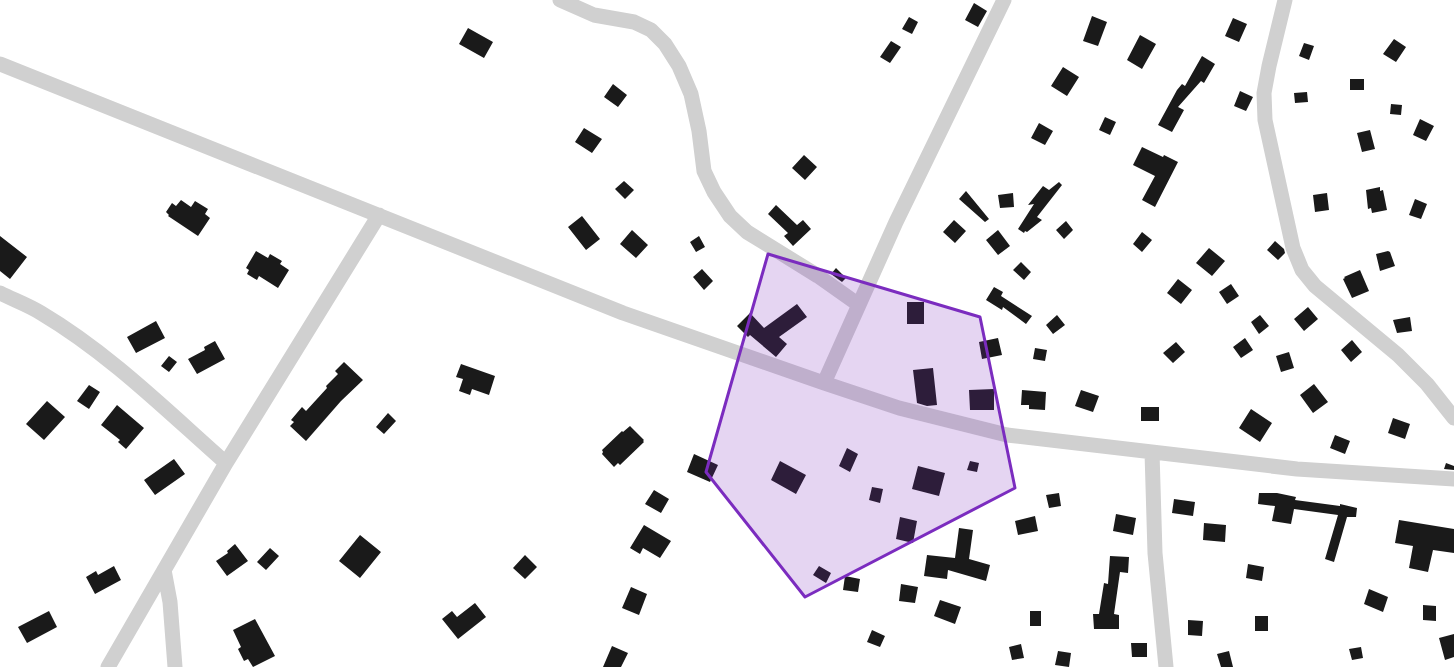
<svg xmlns="http://www.w3.org/2000/svg" width="1454" height="667" viewBox="0 0 1454 667" font-family="Ubuntu,sans-serif">
	<style>
		.building { fill: #1a1a1a }
		.lines { fill: none; stroke-linecap: round; stroke-linejoin: round }
		.minor { stroke: #d0d0d0; stroke-width: 15 }
		.marked { fill: #7b2cbf; fill-opacity: 0.2; stroke: #7b2cbf; stroke-width: 3; stroke-linejoin: round }
	</style>
	<rect width="100%" height="100%" fill="#fff"/>
	<!-- building -->
	<path class="building" d="M974,3l13,8 -9,16 -13,-7z
		M1092,16l15,6 -9,24 -15,-5z
		M909,17l9,5 -6,12 -10,-5z
		M1233,18l14,6 -8,18 -14,-6z
		M468,28l25,14 -9,16 -25,-14z
		M1140,35l16,9 -14,25 -15,-9z
		M1394,39l12,8 -10,15 -13,-8z
		M891,41l10,6 -11,16 -10,-6z
		M1304,43l10,3 -5,14 -10,-4z
		M1202,56l13,8 -11,19 -3,-2 -23,26 6,3 -12,22 -14,-7 19,-35 5,-6 3,2z
		M1063,67l16,10 -12,19 -16,-10z
		M1350,79h14v11h-14z
		M613,84l14,11 -9,12 -14,-10z
		M1240,91l13,6 -7,14 -12,-5z
		M1307,92l1,10 -13,1 -1,-10z
		M1391,104l11,1 -1,10 -11,-1z
		M1105,117l11,5 -6,13 -11,-5z
		M1420,119l14,7 -8,15 -13,-6z
		M1039,123l14,8 -8,14 -14,-7z
		M584,128l18,11 -10,14 -17,-11z
		M1370,130l5,19 -13,3 -5,-19z
		M1142,147l21,10 1,-2 14,7 -23,45 -13,-7 13,-24 -22,-11z
		M804,155l13,12 -12,13 -13,-12z
		M624,181l10,9 -9,9 -10,-10z
		M1059,182l3,3 -25,32 5,3 -15,12 -2,-1 -1,2 -6,-4 16,-25 -6,1 15,-19 6,4z
		M1380,187v4l3,-1 4,20 -15,3 -1,-5 -3,1 -2,-19z
		M966,191l23,28 -4,3 -26,-23z
		M1013,193l1,14 -14,1 -2,-13z
		M1327,193l2,17 -14,2 -2,-17z
		M1415,199l12,5 -6,15 -12,-4z
		M181,200l10,7 4,-6 13,8 -3,5 5,4 -12,18 -30,-20 1,-1 -3,-3 6,-9 4,3z
		M776,205l21,20 6,-5 8,9 -18,17 -9,-10 4,-3 -20,-19z
		M582,216l18,23 -14,11 -18,-23z
		M954,220l12,11 -11,12 -12,-11z
		M1066,221l7,9 -9,9 -8,-9z
		M632,230l16,15 -12,13 -16,-14z
		M998,230l12,16 -12,9 -12,-15z
		M1142,232l10,8 -10,12 -9,-8z
		M0,236l27,21 -17,22 -10,-8z
		M699,236l6,11 -9,5 -6,-10z
		M1275,241l9,8 1,4 -7,7 -11,-10z
		M1209,248l16,13 -13,15 -16,-13z
		M256,251l12,7 2,-4 12,7 -2,3 9,6 -11,18 -19,-12 -2,4 -10,-6 2,-4 -3,-2z
		M1388,251l2,1 5,14 -15,5 -4,-17z
		M1021,262l10,10 -7,8 -11,-10z
		M836,268l10,10 -4,4 -11,-8z
		M702,269l11,12 -9,9 -11,-13z
		M1360,270l9,21 -17,7 -9,-19 2,-1 -1,-1z
		M1178,279l14,11 -11,14 -14,-11z
		M1231,284l8,12 -12,8 -8,-12z
		M994,287l9,5 -2,4 31,20 -6,8 -23,-17 -1,3 -16,-10z
		M907,302h17v22h-17z
		M797,304l10,13 -28,20 8,7 -11,13 -26,-22 -2,2 -11,-11 13,-13 14,15z
		M1308,307l10,12 -14,12 -10,-12z
		M1057,315l8,10 -12,9 -7,-9z
		M1260,315l9,11 -10,8 -8,-12z
		M1410,317l2,14 -15,2 -4,-13z
		M156,321l9,17 -29,15 -9,-16z
		M998,338l4,17 -20,4 -3,-17z
		M1245,338l8,12 -12,8 -8,-11z
		M1352,340l10,12 -11,10 -10,-12z
		M215,341l10,18 -28,15 -9,-15 17,-9 -1,-3z
		M1176,342l9,10 -12,11 -10,-10z
		M1035,348l12,2 -2,11 -12,-2z
		M1289,352l5,16 -13,4 -5,-16z
		M169,356l8,6 -8,10 -8,-6z
		M344,362l19,18 -22,21 -35,40 -16,-15 4,-4 -3,-2 11,-13 4,4 21,-23 -1,-2 12,-12 -3,-3z
		M461,364l34,12 -6,19 -17,-6 -2,6 -11,-4 4,-12 -7,-2z
		M933,368l4,37 -10,1 -10,-3 -4,-33z
		M1314,384l14,18 -15,11 -13,-18z
		M89,385l11,7 -11,17 -12,-8z
		M994,389v21h-24l-1,-20z
		M1022,390l24,2 -1,18 -16,-1v-4h-8z
		M1081,390l18,6 -6,16 -18,-6z
		M47,401l18,16 -21,23 -18,-16z
		M117,405l27,23 -18,21 -8,-7 2,-2 -19,-15z
		M1141,407h18v14h-18z
		M1251,409l21,14 -12,19 -21,-14z
		M388,413l8,8 -12,13 -8,-7z
		M1393,418l17,6 -5,15 -17,-6z
		M630,426l14,14 -1,1 1,1 -24,23 -2,-2 -4,4 -12,-13 1,-2 -1,-2 20,-19 1,1z
		M1335,435l15,6 -5,13 -15,-6z
		M847,448l11,6 -8,18 -11,-6z
		M694,454l24,11 -8,17 -23,-10z
		M174,459l11,15 -30,21 -11,-15z
		M780,461l26,14 -10,19 -25,-14z
		M970,461l9,2 -2,9 -10,-2z
		M1446,463l8,3v4l-10,-1z
		M918,466l27,7 -6,23 -27,-7z
		M872,487l11,2 -3,14 -11,-3z
		M654,490l15,9 -8,14 -16,-9z
		M1059,493l2,13 -12,2 -3,-13z
		M1259,493h18l19,4 -1,3 45,6v-2l17,4 -1,9h-9l-13,45 -9,-3 13,-44 -44,-6 -3,15 -19,-3 3,-15 -17,-2z
		M1174,499l21,3 -2,14 -21,-3z
		M1116,514l20,4 -3,17 -20,-4z
		M1035,516l3,15 -20,4 -3,-14z
		M900,517l17,4 -4,22 -17,-4z
		M1399,520l55,9v24l-21,-3 -5,22 -19,-4 4,-22 -18,-3z
		M1204,523l22,2 -1,17 -22,-2z
		M644,525l27,16 -11,17 -17,-10 -3,6 -10,-6z
		M959,528l14,2 -4,29 21,6 -4,16 -38,-11 -1,9 -23,-3 3,-21 28,3z
		M360,535l21,17 -21,26 -21,-17z
		M235,544l13,17 -21,15 -11,-15 12,-8 -1,-2z
		M270,548l9,8 -13,14 -9,-8z
		M525,555l12,12 -12,12 -12,-11z
		M1110,556l19,1 -1,16 -8,-1 -6,42 5,1v14h-25l-1,-15h6l5,-31 4,1z
		M1248,564l16,3 -2,14 -16,-3z
		M114,566l7,14 -26,14 -9,-17 10,-6 2,4z
		M819,566l12,7 -5,10 -13,-8z
		M845,576l15,3 -2,13 -15,-2z
		M901,584l17,3 -3,16 -16,-2z
		M631,587l16,7 -8,21 -17,-7z
		M1369,589l19,8 -5,15 -19,-8z
		M940,600l21,7 -6,17 -21,-8z
		M475,603l11,14 -28,22 -16,-20 10,-8 5,6z
		M1423,605l13,1v15l-13,-1z
		M49,611l8,16 -30,16 -9,-16z
		M1030,611h11v15h-11z
		M1255,616h13v15h-13z
		M255,619l20,37 -22,11 -5,-8 -4,2 -6,-12 3,-2 -8,-17z
		M1188,620l15,1 -1,15 -14,-1z
		M872,630l13,6 -5,11 -13,-5z
		M1454,634v23l-9,3 -6,-22z
		M1131,643h16v14h-15z
		M1021,644l3,14 -12,2 -3,-13z
		M612,646l16,7 -7,14h-18z
		M1361,647l2,11 -11,2 -3,-11z
		M1058,651l13,2 -2,14 -14,-2z
		M1229,651l4,16h-12l-4,-13z"/>
	<g class="lines">
		<!-- minor -->
		<path class="minor" d="M560,0l34,15 40,7 17,8 14,14 14,22 12,28 8,37 5,40 10,21 16,24 17,16 71,44 41,29
			M1285,0l-16,66 -5,27 1,27 28,128 9,22 13,16 83,69 29,29 27,34
			M0,64l623,249 201,70 75,25 108,27 290,34 157,10
			M0,293c14,7 28,12 41,20 69,41 126,98 185,150
			M824,383l72,-161 108,-222
			M1152,452l3,101 11,114
			M164,570l6,32 5,65
			M108,667l118,-204 153,-248"/>
	</g>
	<!-- marked area -->
	<path class="marked" d="M768,254l212,63 35,171 -210,109 -99,-125z"/>
</svg>
